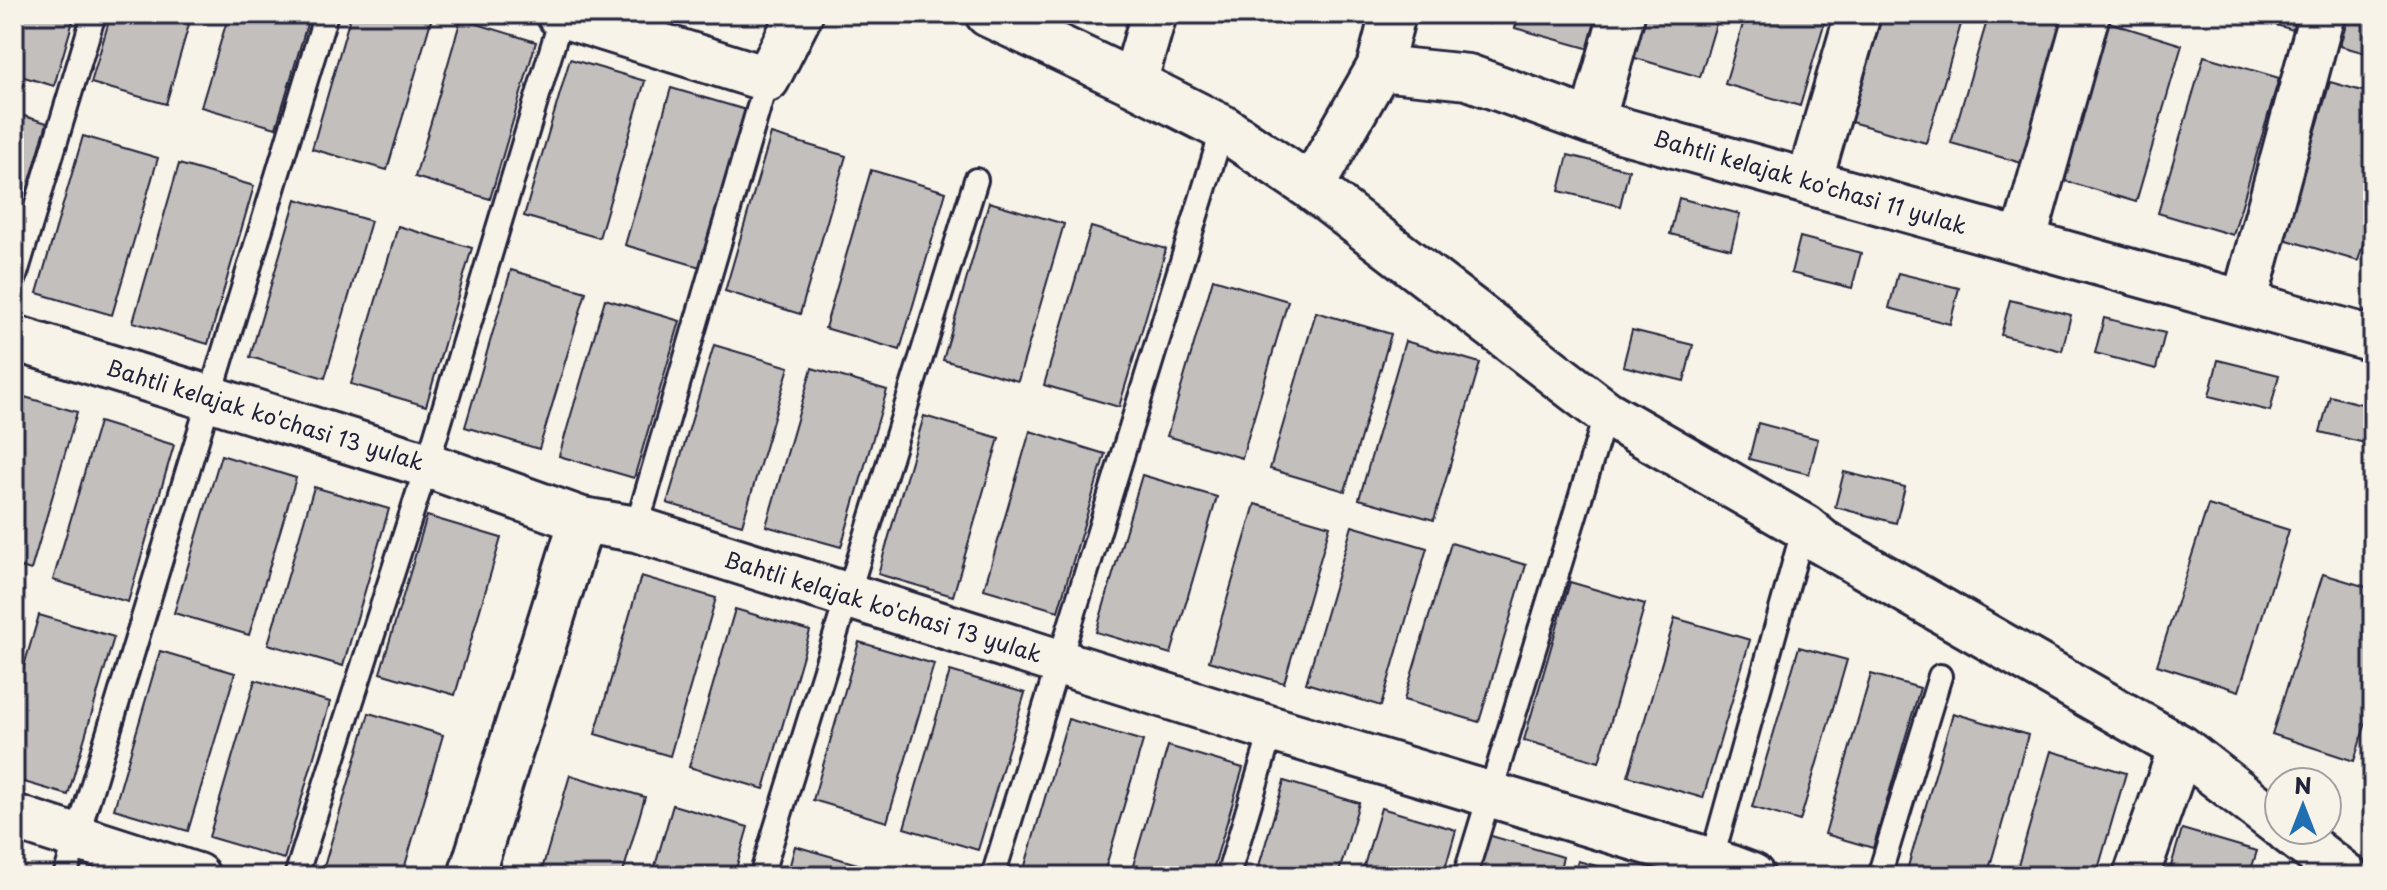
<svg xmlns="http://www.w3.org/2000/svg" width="2387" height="890" viewBox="0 0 2387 890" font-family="'Playpen Sans',sans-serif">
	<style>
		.building { fill: #c2bfbd; stroke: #22223b; stroke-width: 2 }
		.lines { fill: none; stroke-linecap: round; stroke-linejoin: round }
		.service-casing { stroke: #22223b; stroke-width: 28 }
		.minor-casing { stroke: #22223b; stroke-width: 50 }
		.service { stroke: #f7f3e8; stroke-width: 22 }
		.minor { stroke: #f7f3e8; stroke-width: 44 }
		.labels { text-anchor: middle; stroke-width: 8; stroke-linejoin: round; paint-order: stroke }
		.street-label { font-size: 22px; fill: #22223b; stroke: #f7f3e8 }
	</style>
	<rect width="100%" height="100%" fill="#f7f3e8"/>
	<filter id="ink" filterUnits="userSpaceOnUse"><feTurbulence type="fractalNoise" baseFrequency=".0125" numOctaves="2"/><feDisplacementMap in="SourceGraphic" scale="16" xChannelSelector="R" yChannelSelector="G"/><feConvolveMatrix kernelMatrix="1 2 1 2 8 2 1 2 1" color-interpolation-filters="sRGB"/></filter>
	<g filter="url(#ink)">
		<!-- building -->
		<path class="building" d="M14,14h61l-21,72 -40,-12z
			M111,14h81l-26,90 -75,-21z
			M229,14h81l-34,114 -75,-21z
			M351,14h82l-46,156 -75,-21z
			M1456,14h37l-3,10z
			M1519,14h81l-10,35 -75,-21z
			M1637,14h82l-19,63 -75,-22z
			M1746,14h81l-27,92 -75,-22z
			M1883,14h81l-38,129 -75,-21z
			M1989,14h81l-45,150 -74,-21z
			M2237,14h65l-5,17z
			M2349,14h24v41l-33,-9z
			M461,19l75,23 -46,157 -75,-22z
			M2108,22l74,23 -46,157 -74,-22z
			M2204,56l75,22 -46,157 -75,-22z
			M570,59l75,22 -46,157 -75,-22z
			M2330,82l43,12v117l-15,50 -74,-22z
			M671,88l75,22 -46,157 -75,-22z
			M14,113l33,10 -33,113z
			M771,134l75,22 -46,158 -75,-23z
			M83,136l75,22 -46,157 -75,-22z
			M1568,155l61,15 -9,36 -61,-15z
			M179,164l75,22 -46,158 -75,-22z
			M871,170l75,22 -46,158 -75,-22z
			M1679,198l61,16 -9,35 -61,-15z
			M296,199l75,22 -46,157 -75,-21z
			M989,202l75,22 -46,157 -75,-21z
			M398,226l74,22 -46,158 -75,-22z
			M1091,227l75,22 -47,158 -75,-22z
			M1800,237l61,16 -9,35 -61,-15z
			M511,270l75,22 -47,157 -74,-22z
			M1898,273l61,15 -9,36 -61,-16z
			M1213,279l75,22 -46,157 -75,-22z
			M605,299l75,22 -46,157 -75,-22z
			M2010,300l61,15 -9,36 -61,-16z
			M1316,312l75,22 -46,157 -75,-22z
			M2104,318l61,15 -9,36 -61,-16z
			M1632,330l61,15 -9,36 -61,-15z
			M1405,341l75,22 -46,157 -75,-21z
			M714,345l75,22 -47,158 -75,-22z
			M2218,360l61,15 -9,36 -61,-15z
			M812,368l75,22 -46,157 -75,-21z
			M14,394l63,18 -46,158 -17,-5z
			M2330,396l43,11v38l-53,-13z
			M924,416l75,22 -46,158 -75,-22z
			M99,422l75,23 -46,157 -75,-22z
			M1758,423l60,16 -9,35 -60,-15z
			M1030,431l75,23 -47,157 -74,-22z
			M221,455l75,23 -47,157 -75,-22z
			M1844,472l61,15 -9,36 -61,-16z
			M1142,475l75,22 -46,157 -75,-22z
			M314,487l75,22 -46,157 -75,-22z
			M1255,504l75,22 -46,157 -75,-22z
			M2208,505l81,25 -50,161 -82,-26z
			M427,516l74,22 -46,157 -75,-22z
			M1352,526l75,22 -46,158 -75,-23z
			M1451,543l75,22 -47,157 -75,-22z
			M2323,574l50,15v111l-19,61 -82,-27z
			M641,576l75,22 -46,158 -75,-22z
			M1570,582l75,22 -46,158 -75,-22z
			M735,609l75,22 -46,158 -75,-22z
			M39,615l75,22 -46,158 -54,-16v-79z
			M1675,618l75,22 -47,158 -75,-22z
			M859,642l75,22 -47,158 -74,-22z
			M1799,647l48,13 -47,161 -48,-14z
			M160,651l75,22 -47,158 -74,-22z
			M950,671l75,22 -47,157 -74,-22z
			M1871,674l49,14 -47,160 -48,-14z
			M255,680l75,22 -46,157 -75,-22z
			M369,713l74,22 -41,141h-60l-19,-6z
			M1953,713l75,22 -41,141h-61l-19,-6z
			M1068,719l75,22 -40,135h-81z
			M1168,746l75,22 -32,108h-81z
			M2051,751l75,22 -30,103h-81z
			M570,775l75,22 -23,79h-82z
			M1284,781l75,22 -21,73h-82z
			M673,805l75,22 -14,49h-82z
			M1381,808l75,22 -13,46h-82z
			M2182,829l75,22 -8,25h-81z
			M1488,835l75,22 -5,19h-82z
			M795,846l76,22 -3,8h-81z
			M1578,861l48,13 -1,2h-51z
			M885,868l26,8h-29z"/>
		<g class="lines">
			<!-- service casing -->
			<g class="service-casing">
				<path id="service" d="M14,280l80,-266
					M636,529l131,-450
					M1709,869l95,-342
					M65,876l261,-862
					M296,876l131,-411 135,-450
					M761,876l215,-696
					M993,876l230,-748
					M1228,876l44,-147
					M1465,876l141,-463
					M1879,876l61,-200"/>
			</g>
			<!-- minor casing -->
			<g class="minor-casing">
				<path id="minor" d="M559,14l208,65 33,-65
					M988,14l146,69 89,45 88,59 295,226 198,114 18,15 359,206 98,76
					M1379,68l14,-54
					M1134,83l20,-69
					M1592,122l30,-108
					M1809,182l49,-168
					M1311,187l68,-119 89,9 124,45 781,217
					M2023,242l64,-228
					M2244,303l78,-289
					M14,338l413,127 155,55 54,9 636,200 440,132 40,15
					M14,817l183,59
					M2287,830l59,46
					M471,876l111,-356
					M2136,876l45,-128"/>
			</g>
			<!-- service -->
			<use href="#service" class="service"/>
			<!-- minor -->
			<use href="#minor" class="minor"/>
		</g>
	</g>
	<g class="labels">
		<!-- street labels -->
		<g class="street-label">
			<text transform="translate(1810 182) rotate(16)" y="8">Bahtli kelajak ko'chasi 11 yulak</text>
			<text transform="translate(265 415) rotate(17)" y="8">Bahtli kelajak ko'chasi 13 yulak</text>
			<text transform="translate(883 607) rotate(17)" y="8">Bahtli kelajak ko'chasi 13 yulak</text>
		</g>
	</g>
	<!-- margin -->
	<rect width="2387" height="890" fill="none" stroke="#f7f3e8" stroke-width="48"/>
	<rect x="24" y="24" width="2339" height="842" fill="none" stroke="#22223b" stroke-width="3" filter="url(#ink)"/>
	<!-- north arrow -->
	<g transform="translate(2303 806)"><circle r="38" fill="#f7f3e8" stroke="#a29fa3" stroke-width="2"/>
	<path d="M0-6L14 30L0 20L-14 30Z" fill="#1f6fb2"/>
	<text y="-12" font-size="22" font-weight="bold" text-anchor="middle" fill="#22223b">N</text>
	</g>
</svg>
